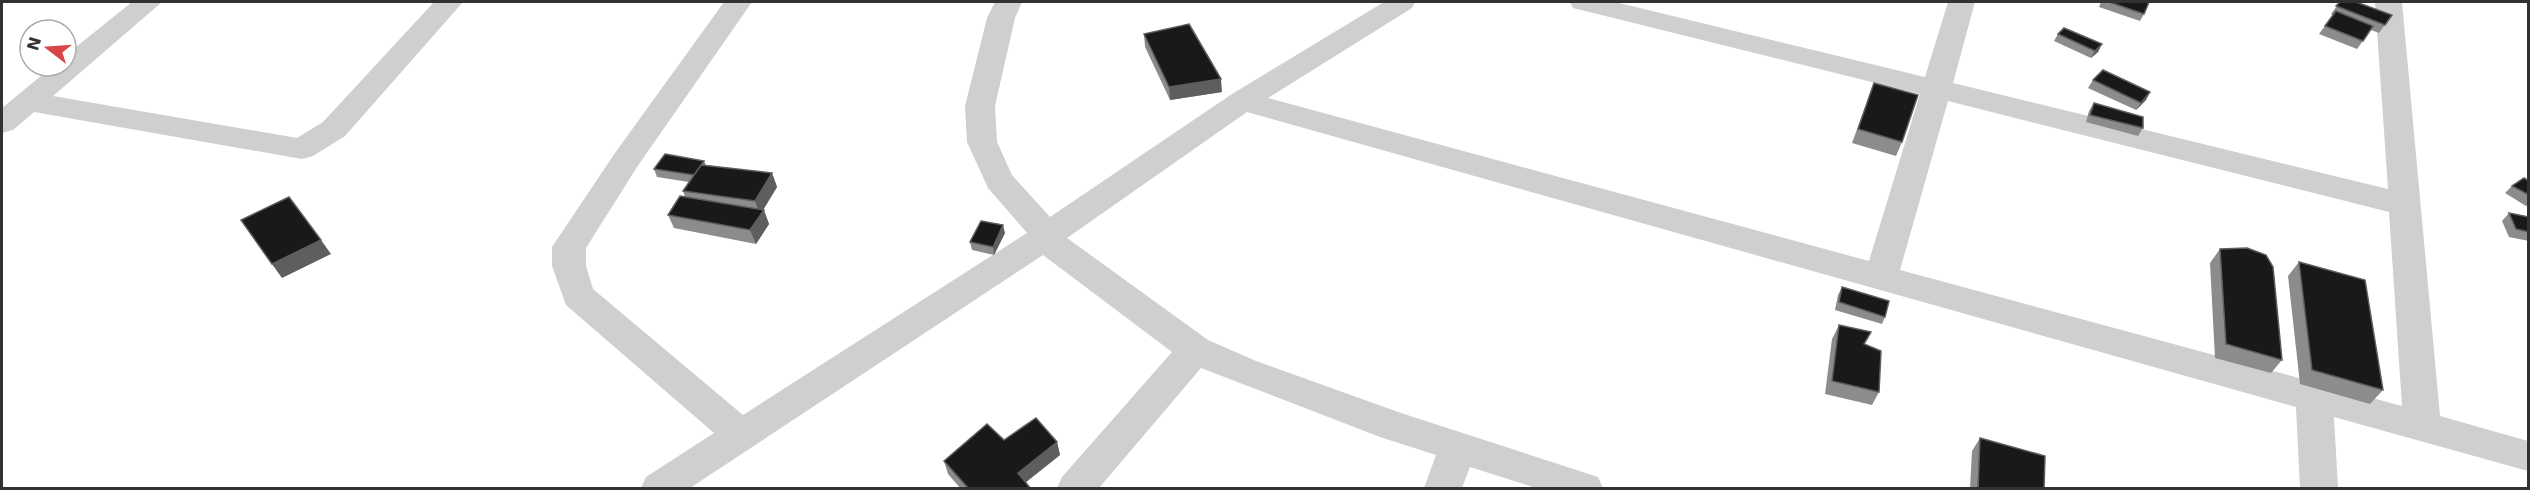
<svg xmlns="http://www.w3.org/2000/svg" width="2530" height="490" viewBox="0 0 2530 490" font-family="'DejaVu Sans',sans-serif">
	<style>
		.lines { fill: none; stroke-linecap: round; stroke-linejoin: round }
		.street { fill: #cfcfcf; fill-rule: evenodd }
		.wall { fill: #8c8c8c }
		.shaded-wall { fill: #5e5e5e }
		.building { fill: #191919; stroke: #5e5e5e; stroke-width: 1.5 }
	</style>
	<rect width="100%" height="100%" fill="#fff"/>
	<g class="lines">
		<!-- street -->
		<path class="street" d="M132,2h30l-109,94 244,42 26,-16 111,-120h29l-118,134 -32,20 -11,3 -268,-47 -21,18 -11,3v-25l51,-42h13v-11z
			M724,2h28l-115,165 -51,81v18l7,23 150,126 284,-182 -39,-45 -21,-46 -2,-36 22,-88 8,-16h27l-7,16 -20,88 2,36 15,33 38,42 182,-123 152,-92h31l-3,6 -144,90 601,163 51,-167 -347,-86 -3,-6h45l310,75 23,-75h27l-22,81 435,106 -13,-187h27l38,414 88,25v30l-194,-54 4,71h-38l-4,-81 -1049,-295 -180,126 141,102 48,21 145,52 197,64 5,11h-67l-66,-21 -8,21h-38l12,-33 -56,-18 -179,-69 -102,120h-42l5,-11 110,-125 -129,-97 -353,233h-49l5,-11 68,-44 -148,-128 -14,-39v-19l63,-94zM1948,101l441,111 13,194 -502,-136z"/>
	</g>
	<!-- wall -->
	<path class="wall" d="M2101,2h48l-5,12 -4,7 -41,-14z
		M2340,2l52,13 -13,18 -8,-3 -14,19 -38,-15 14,-19 -2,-1z
		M1144,34l78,58 -52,8 -25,-53z
		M2058,34l44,10 -4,8 -7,6 -37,-17z
		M2093,80l57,12 -4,8 -10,10 -48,-22z
		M1874,83l28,59 -6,14 -44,-13z
		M2094,103l49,25 -5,8 -52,-14 3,-11z
		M704,161l2,4 66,8 5,14 -14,23 6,14 -13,20 -82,-16 -6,-13 17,-18 -2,-6 6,-9 -32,-5 -3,-8z
		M2529,181v24l-3,1 -21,-13 7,-7z
		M2509,213l20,4v24l-20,-4 -7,-16z
		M1005,233l-11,22 -22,-5 -2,-8z
		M2220,249l62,111 -11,13 -56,-15 -5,-95z
		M2299,262l84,128 -13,14 -70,-20 -12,-108z
		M1842,287l43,30 -3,7 -47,-14 3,-15z
		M1839,325l26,19 14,48 -7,13 -47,-11 7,-55z
		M1980,438l64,51h-74l2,-38z
		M1004,440l53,2 3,13 -34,27 5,7h-70l-13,-15 -4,-13z"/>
	<!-- shaded-wall -->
	<path class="shaded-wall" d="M2102,44l-4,8 -7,6 4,-7z
		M1221,79l1,13 -52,8 -1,-13z
		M2150,92l-4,8 -10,10 5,-7z
		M772,173l5,14 -17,28 -5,-14z
		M764,210l5,14 -13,20 -6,-14z
		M1003,225l2,8 -11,22 -1,-8z
		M321,240l10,14 -49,24 -10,-14z
		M1057,442l3,13 -39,31 -3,-13z"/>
	<!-- building -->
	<path class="building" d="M2109,2h40l-5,12z
		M2340,2h16l36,13 -7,10 -49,-19z
		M2336,11l37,15 -10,15 -38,-15z
		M1189,24l32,55 -52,8 -25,-53z
		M2064,28l38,16 -7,7 -37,-17z
		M2103,70l47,22 -9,11 -48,-23z
		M1874,83l44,12 -16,47 -44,-13z
		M2094,103l49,14v11l-53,-13z
		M665,154l39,7 -10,14 -40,-6z
		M701,165l71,8 -17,28 -72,-10z
		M2524,178l5,3v14l-17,-9z
		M680,196l84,14 -14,20 -82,-15z
		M289,197l32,43 -49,24 -31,-44z
		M2509,213l20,4v15l-13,-3z
		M981,221l22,4 -10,22 -23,-5z
		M2247,248l19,7 7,12 9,93 -56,-16 -6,-95z
		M2299,262l66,18 18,110 -71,-20z
		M1842,287l47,14 -4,16 -46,-15z
		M1839,325l32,7 -7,12 17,7 -2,41 -47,-11z
		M1036,418l21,24 -39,31 13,16h-62l-25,-28 43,-37 17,16z
		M1980,438l65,18 -1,33h-66z"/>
	<!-- border -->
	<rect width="2530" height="490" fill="none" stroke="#323232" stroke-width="6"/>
	<!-- north arrow -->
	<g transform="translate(48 48) rotate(287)"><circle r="28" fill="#ffffff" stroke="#adadad" stroke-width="1.5"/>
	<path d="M0-4.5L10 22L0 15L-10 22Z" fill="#d74648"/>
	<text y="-9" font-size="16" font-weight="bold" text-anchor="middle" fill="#323232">N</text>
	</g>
</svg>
